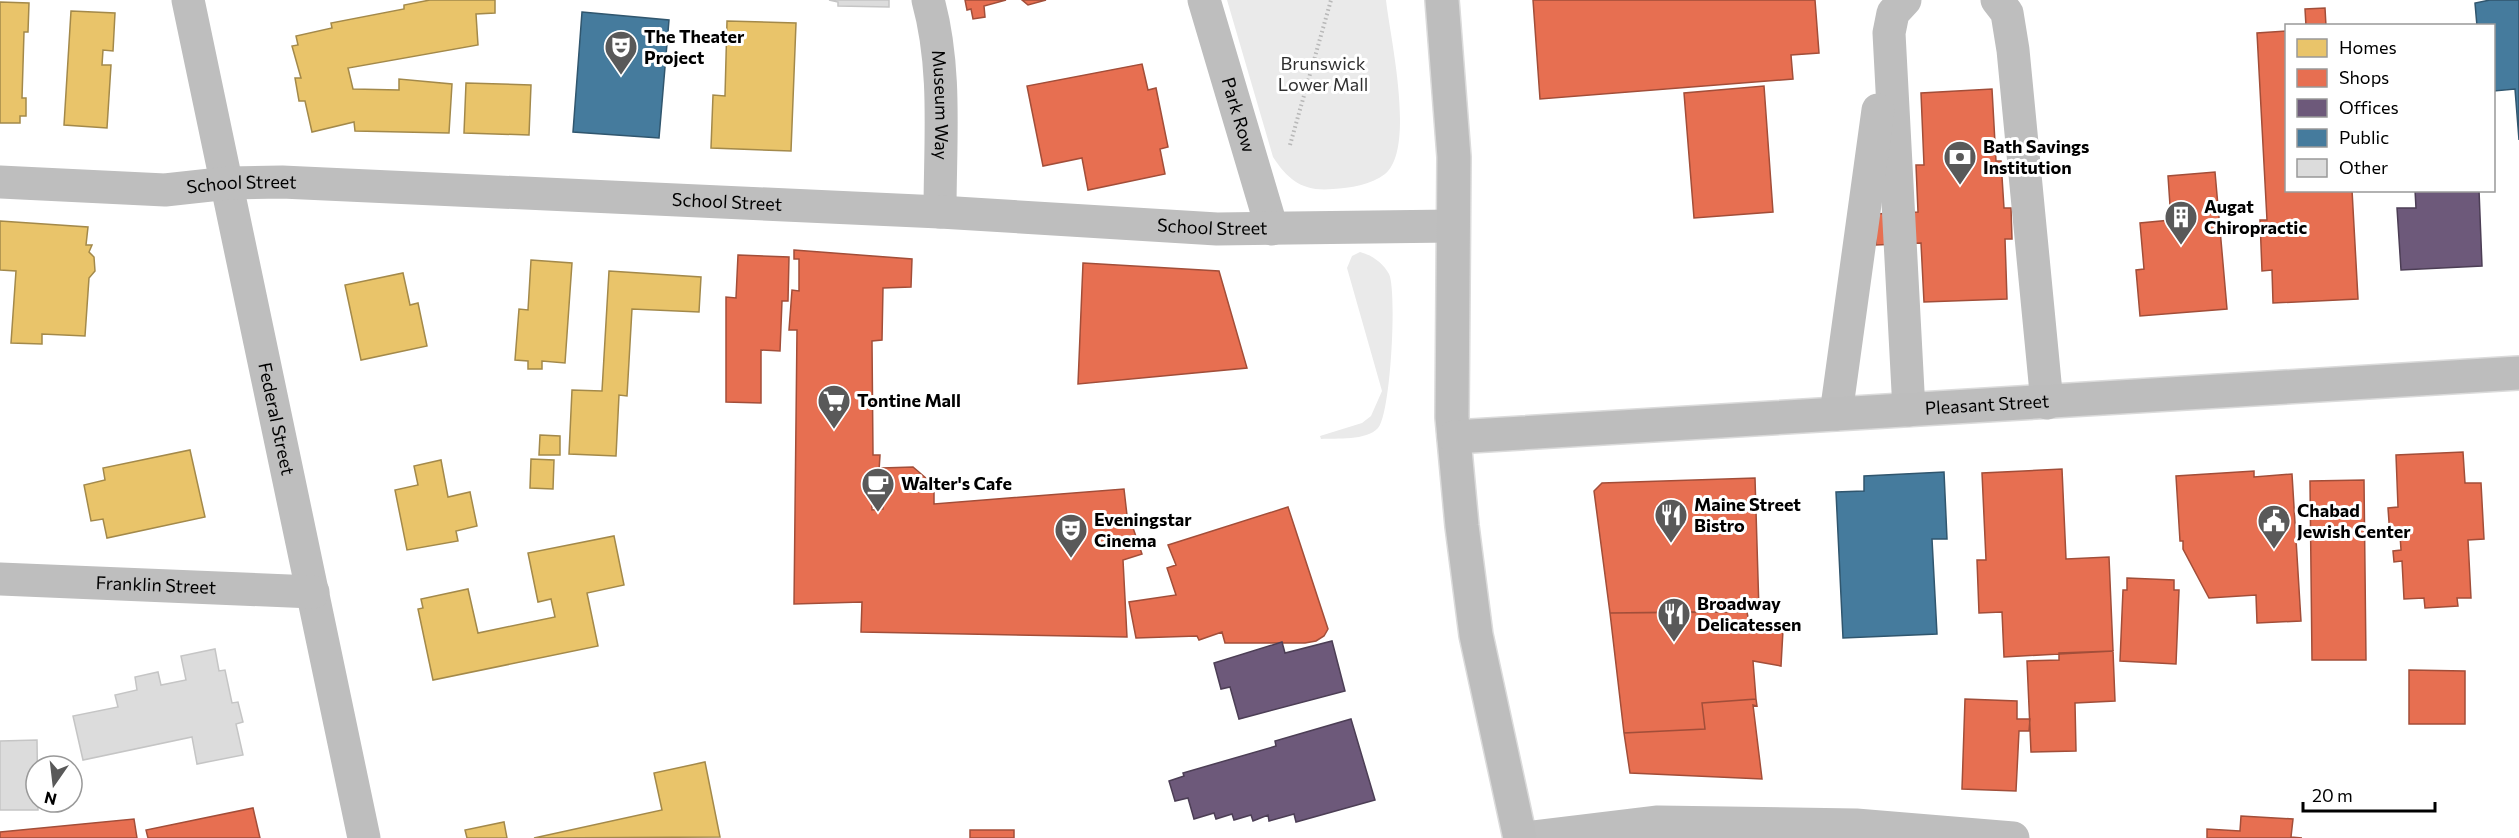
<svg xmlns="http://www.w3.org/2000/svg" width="2519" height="838" viewBox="0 0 2519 838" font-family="Commissioner,sans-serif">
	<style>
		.green { fill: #eaeaea }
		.homes { fill: #e9c46a; stroke: #a3894a; stroke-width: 1.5 }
		.shops { fill: #e76f51; stroke: #a24e39; stroke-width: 1.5 }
		.offices { fill: #6d597a; stroke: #4c3e55; stroke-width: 1.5 }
		.public { fill: #457b9d; stroke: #30566e; stroke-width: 1.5 }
		.building { fill: #dcdcdc; stroke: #c5c5c5; stroke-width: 1.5 }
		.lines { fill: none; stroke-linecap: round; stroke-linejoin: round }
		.major-casing { stroke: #dbdbdb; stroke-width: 36 }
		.path { stroke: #b8b8b8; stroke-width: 4; stroke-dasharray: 1.5 3; stroke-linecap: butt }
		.minor { stroke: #bebebe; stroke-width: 33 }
		.major { stroke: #bdbdbd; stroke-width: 33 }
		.labels { text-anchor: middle; stroke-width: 6; stroke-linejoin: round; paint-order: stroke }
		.poi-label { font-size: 18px; font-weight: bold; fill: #000; stroke: #fff; text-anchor: start }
		.park-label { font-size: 18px; fill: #2f2f2f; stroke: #fff }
		.street-label { font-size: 18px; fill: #000; stroke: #fff }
	</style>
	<rect width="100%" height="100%" fill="#fff"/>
	<!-- green -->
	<path class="green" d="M1227,0h159c4,37 30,149 -1,174 -14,11 -35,14 -52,15 -30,3 -45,-9 -60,-32z
		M1360,252c12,3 23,11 29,22 8,16 2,140 -11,154 -12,13 -41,10 -57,11l-1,-3 42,-13 9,-7 11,-25 -35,-123 5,-12z"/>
	<!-- homes -->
	<path class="homes" d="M430,0h65v13l-19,1 2,31 -130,23 5,21 46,1v-11l53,5 -3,49 -94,-2 -1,-9 -42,10 -7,-31h-6l-4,-23h6l-9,-32 6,-1 -2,-9 36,-8 -1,-5 73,-14v-4z
		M0,2l29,1 -1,29h-4l-2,66h4v18h-6v7h-20z
		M71,11l44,2 -2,38 -10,-1 -1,15h9l-4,63 -43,-3z
		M727,21l69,2 -5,128 -80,-3 2,-53 12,1z
		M466,83l65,2 -2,50 -65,-2z
		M0,221l88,6 -2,18h6l-3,7 5,5 1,14 -6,7 -4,58 -43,-2v10l-31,-1 5,-72 -16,-1z
		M531,260l41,3 -7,100 -23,-2v8h-14v-8l-13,-1 4,-51 9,1z
		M609,271l92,6 -2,35 -67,-3 -5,87 -8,-1 -3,61 -47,-2 3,-64 30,1z
		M403,273l7,32 8,-2 9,43 -66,14 -16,-75z
		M540,435l20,1v19h-21z
		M190,450l15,67 -98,21 -4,-19 -12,2 -7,-36 21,-5 -2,-12z
		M531,459l23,1 -1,29 -23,-1z
		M441,460l7,37 22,-5 7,34 -21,5 2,10 -51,9 -12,-60 23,-5 -4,-19z
		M614,536l10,49 -37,8 11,53 -165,34 -15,-71 5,-1 -2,-9 47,-10 10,44 77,-16 -4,-18 -13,3 -10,-49z
		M705,762l15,75 -186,1 128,-28 -8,-37z
		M504,822l3,16h-40l-2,-8z"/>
	<!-- shops -->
	<path class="shops" d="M965,0h41l-22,6 1,11 -12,2 -2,-10 -4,1z
		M1022,0h24l-18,5z
		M1533,0h282l4,53 -28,2 2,24 -253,20z
		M2325,8l1,18h-20l-1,-17z
		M2286,31v159h66l6,109 -85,4 -1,-33 -10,1 -2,-51h7l-10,-187z
		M1142,64l6,26 8,-2 12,59 -8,2 5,25 -77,16 -6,-32 -39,8 -16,-80z
		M1764,86l9,126 -79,6 -10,-125z
		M1992,89l4,72h5l3,47h7l1,31h-7l2,60 -83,3 -3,-59 -45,2 -1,-31 43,-2 -2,-47h8l-3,-72z
		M2215,172l12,137 -87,7 -4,-46 8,-1 -4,-46 31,-3 -3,-44z
		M794,250l118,9 -1,28 -28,1 -1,52 -10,1 1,114h7l-1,16h-8l1,39 11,-1 -1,-41 31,-1 21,18v19l190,-15 4,35 4,1 10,29 -19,6 4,77 -266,-5 1,-30 -68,2 3,-274h-8l3,-40 7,1v-32h-5z
		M738,255l51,2 -1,44h-6l-2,50 -19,-1v53l-35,-1v-105l10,1z
		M1083,263l136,8 28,97 -169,16z
		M2463,452l2,31h16l3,56 -16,1 3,58h-14l1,8 -33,2 -1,-10 -20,1 -2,-38 -8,1 -1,-11 8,-1 -1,-15 -10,1 -2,-28 10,-1 -2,-52z
		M2062,469l4,90 43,-2 4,94 -109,6 -2,-45 -23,1 -2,-53h9l-4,-87z
		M2254,471v6l38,-3 9,147 -44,2 -1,-28 -47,3 -26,-49v-8h-3l-4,-65z
		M1755,478l4,133 -149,2 -16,-122 8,-8z
		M2364,480l2,180h-54l-2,-179z
		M1288,507l40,122 -4,7 -8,5 -11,2h-80l-3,-11 -23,8 -2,-4 -61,2 -7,-36 47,-7 -9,-27 9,-3 -8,-20z
		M2127,578l47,2v10h5l-3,74 -56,-3 3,-71h4z
		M1747,612l3,16 33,2 -2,36 -28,-5 3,38 -54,4 3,26 -81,4 -14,-120z
		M2113,651l2,50 -40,2 1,48 -45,1 -4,-91 32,-1v-7z
		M2409,670l56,1v53h-56z
		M1756,699l1,7 -4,-1 9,74 -132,-6 -6,-40 81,-4 -3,-26z
		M1965,699l52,2v18h13l-1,12h-10l-3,60 -54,-2z
		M253,808l7,30h-112l-2,-8z
		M2241,816l52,3 -2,18 11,1h-95v-9l33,2z
		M134,819l3,19h-137v-6z
		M970,830h44v8h-44z"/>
	<!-- offices -->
	<path class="offices" d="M2415,190h64l3,76 -81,4 -4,-62h19z
		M1332,641l13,50 -106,28 -9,-32 -9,2 -7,-26 68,-21 3,11z
		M1351,719l24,81 -79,22 -2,-8 -25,7 -1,-6 -15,6 -2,-6 -17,5 -2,-6 -16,5 -2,-6 -20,6 -6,-21 -13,3 -6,-20 15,-5 -1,-3 93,-27 -1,-5z"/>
	<!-- public -->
	<path class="public" d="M2490,0h29v140l-4,-51 -21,2v-65h-17l-2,-23z
		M582,12l87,8 -10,118 -86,-6z
		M1944,472l3,67h-15l5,95 -94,4 -7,-146 28,-1v-15z"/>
	<!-- building -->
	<path class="building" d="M829,0h60v7l-51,-1v-4z
		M215,649l4,22 6,-1 7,33 6,-1 5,20 -7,2 7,31 -46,9 -5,-27 -109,23 -10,-44 45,-9 -3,-12 22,-5 -2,-13 23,-5 3,13 25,-5 -5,-24z
		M37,740l1,70h-38v-69z"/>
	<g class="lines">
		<!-- major casing -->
		<g class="major-casing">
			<g id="major">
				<path d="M1442,0l12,157 -2,260 10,109 14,109 44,203"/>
				<path id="s6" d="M1454,437l1065,-64"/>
			</g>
		</g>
		<!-- path -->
		<path class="path" d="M1290,145l41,-145"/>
		<!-- minor -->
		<g class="minor">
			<path id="s1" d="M188,0l176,838"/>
			<path id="s2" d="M928,0c19,68 12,142 12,212"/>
			<path id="s3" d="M1204,0l68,229"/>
			<path d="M1905,0l-12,13 -4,20 20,377"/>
			<path d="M1997,0l10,13 6,37 34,353"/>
			<path id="s4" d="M0,182l165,8 64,-7 53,-1 658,30 277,17 236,-3"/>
			<path d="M1836,414l42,-304"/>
			<path id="s5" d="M0,579l313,13"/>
			<path d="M1524,838l134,-16 198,3 157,13"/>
		</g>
		<!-- major -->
		<use href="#major" class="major"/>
	</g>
	<!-- icons -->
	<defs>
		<g id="theatre-pin" transform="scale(1.725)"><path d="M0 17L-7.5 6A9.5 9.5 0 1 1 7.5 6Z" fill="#595959" stroke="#fff"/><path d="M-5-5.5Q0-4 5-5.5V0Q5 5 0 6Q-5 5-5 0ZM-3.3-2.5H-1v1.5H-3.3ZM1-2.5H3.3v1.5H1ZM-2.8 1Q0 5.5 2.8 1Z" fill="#fff"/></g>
		<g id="bank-pin" transform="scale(1.725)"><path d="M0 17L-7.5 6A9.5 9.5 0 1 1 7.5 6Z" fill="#595959" stroke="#fff"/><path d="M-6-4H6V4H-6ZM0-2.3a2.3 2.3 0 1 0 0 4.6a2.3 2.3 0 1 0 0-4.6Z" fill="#fff"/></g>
		<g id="building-pin" transform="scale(1.725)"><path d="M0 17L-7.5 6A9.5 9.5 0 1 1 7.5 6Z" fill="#595959" stroke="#fff"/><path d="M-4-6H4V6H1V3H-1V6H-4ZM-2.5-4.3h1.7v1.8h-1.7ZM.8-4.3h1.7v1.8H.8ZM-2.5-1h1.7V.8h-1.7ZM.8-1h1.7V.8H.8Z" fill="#fff"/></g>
		<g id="supermarket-pin" transform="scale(1.725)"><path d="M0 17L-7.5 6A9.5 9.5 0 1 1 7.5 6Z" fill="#595959" stroke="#fff"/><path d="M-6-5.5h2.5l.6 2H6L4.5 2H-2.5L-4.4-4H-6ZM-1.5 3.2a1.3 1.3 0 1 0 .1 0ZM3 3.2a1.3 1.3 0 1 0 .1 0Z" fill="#fff"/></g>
		<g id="cafe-pin" transform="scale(1.725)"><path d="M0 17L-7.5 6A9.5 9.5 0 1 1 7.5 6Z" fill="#595959" stroke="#fff"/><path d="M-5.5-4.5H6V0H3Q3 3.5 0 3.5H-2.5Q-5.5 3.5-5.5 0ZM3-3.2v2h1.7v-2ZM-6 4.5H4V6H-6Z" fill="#fff"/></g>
		<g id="restaurant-pin" transform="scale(1.725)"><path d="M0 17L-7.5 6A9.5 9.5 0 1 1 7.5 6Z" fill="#595959" stroke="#fff"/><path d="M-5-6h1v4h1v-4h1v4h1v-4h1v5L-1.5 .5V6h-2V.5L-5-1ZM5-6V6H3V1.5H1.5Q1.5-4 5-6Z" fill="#fff"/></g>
		<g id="civic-pin" transform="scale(1.725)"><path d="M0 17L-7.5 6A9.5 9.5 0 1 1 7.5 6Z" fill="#595959" stroke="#fff"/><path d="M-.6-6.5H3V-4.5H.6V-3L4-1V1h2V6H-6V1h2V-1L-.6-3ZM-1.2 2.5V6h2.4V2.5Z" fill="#fff"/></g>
	</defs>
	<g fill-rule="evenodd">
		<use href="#theatre-pin" x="621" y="47"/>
		<use href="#bank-pin" x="1960" y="157"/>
		<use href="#building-pin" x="2181" y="217"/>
		<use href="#supermarket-pin" x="834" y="401"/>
		<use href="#cafe-pin" x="878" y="484"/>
		<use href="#restaurant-pin" x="1671" y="515"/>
		<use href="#civic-pin" x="2274" y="521"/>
		<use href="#theatre-pin" x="1071" y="530"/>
		<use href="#restaurant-pin" x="1674" y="614"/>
	</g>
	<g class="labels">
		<!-- poi labels -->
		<g class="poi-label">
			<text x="644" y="43">The Theater<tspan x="644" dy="21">Project</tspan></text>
			<text x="1983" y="153">Bath Savings<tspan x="1983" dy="21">Institution</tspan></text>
			<text x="2204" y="213">Augat<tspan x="2204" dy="21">Chiropractic</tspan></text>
			<text x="857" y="407">Tontine Mall</text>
			<text x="901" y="490">Walter's Cafe</text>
			<text x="1694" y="511">Maine Street<tspan x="1694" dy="21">Bistro</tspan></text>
			<text x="2297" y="517">Chabad<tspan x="2297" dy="21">Jewish Center</tspan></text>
			<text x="1094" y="526">Eveningstar<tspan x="1094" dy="21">Cinema</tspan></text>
			<text x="1697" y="610">Broadway<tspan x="1697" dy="21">Delicatessen</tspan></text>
		</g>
		<!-- park labels -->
		<g class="park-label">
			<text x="1323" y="70">Brunswick<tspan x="1323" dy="21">Lower Mall</tspan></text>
		</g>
		<!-- street labels -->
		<g class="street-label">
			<text dy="6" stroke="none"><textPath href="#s2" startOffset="106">Museum Way</textPath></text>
			<text dy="6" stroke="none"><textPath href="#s3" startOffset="120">Park Row</textPath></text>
			<text dy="6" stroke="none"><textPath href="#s4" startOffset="242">School Street</textPath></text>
			<text dy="6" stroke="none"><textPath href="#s4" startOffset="728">School Street</textPath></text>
			<text dy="6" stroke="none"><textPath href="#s4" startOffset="1214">School Street</textPath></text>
			<text dy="6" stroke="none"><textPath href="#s6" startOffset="534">Pleasant Street</textPath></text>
			<text dy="6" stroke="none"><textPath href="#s1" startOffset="428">Federal Street</textPath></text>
			<text dy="6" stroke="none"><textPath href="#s5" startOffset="156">Franklin Street</textPath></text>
		</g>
	</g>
	<!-- legend -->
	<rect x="2285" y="24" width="210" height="168" fill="#ffffff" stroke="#999999" stroke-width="1.5"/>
	<rect x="2297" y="39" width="30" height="18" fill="#e9c46a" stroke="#999999" stroke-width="1.5"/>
	<text x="2339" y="54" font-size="18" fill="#000000">Homes</text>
	<rect x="2297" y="69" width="30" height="18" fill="#e76f51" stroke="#999999" stroke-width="1.5"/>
	<text x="2339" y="84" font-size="18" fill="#000000">Shops</text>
	<rect x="2297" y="99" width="30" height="18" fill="#6d597a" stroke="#999999" stroke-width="1.5"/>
	<text x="2339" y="114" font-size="18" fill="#000000">Offices</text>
	<rect x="2297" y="129" width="30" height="18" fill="#457b9d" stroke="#999999" stroke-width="1.5"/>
	<text x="2339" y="144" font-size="18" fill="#000000">Public</text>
	<rect x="2297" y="159" width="30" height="18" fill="#dcdcdc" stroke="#999999" stroke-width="1.5"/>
	<text x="2339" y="174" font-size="18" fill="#000000">Other</text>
	<!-- north arrow -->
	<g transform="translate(54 784) rotate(194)"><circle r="28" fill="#ffffff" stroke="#999999" stroke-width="1.5"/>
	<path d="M0-4.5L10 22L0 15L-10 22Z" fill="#595959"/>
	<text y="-9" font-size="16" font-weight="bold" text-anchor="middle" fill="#000000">N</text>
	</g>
	<!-- scale -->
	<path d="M2303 802v9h132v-9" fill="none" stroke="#000000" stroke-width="3"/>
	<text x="2312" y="802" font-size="18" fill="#000000" stroke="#ffffff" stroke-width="4.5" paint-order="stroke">20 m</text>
</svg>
